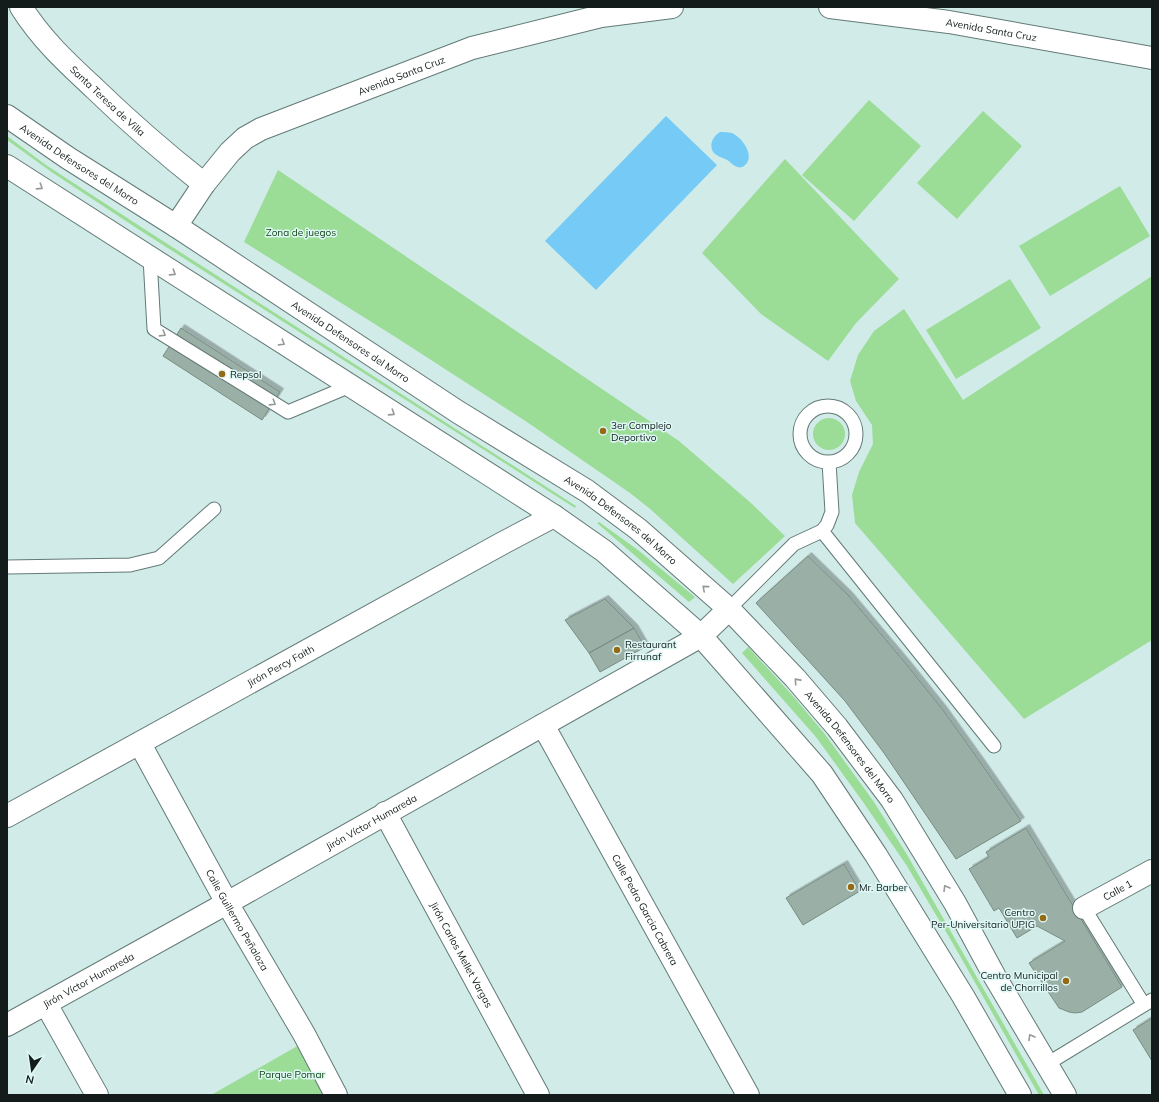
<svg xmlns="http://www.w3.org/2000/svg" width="1159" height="1102" viewBox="0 0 1159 1102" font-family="Mulish,sans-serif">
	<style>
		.green { fill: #9bdc97 }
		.water { fill: #75cbf5 }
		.building { fill: #9aafa5; stroke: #788c82; filter: url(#shadow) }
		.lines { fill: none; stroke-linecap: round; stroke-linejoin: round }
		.service-casing { stroke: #637a77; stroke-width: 15 }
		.minor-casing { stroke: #637a77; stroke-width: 24 }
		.primary-casing { stroke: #637a77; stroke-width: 24 }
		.service { stroke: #fff; stroke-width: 13 }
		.minor { stroke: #fff; stroke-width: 22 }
		.primary { stroke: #fff; stroke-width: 22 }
		.oneway { stroke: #959998 }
		.poi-dot { fill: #966917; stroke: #def8f5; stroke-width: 1.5 }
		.labels { text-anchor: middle; stroke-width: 3; stroke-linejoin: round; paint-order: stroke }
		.street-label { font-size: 10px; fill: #131c1b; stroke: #def8f5 }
		.park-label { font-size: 10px; fill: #093d0a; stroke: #def8f5 }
		.poi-label { font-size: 10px; fill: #131c1b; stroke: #def8f5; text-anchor: start }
	</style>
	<defs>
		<filter id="shadow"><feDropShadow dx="3.5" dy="-3.5" stdDeviation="0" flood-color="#0004"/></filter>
	</defs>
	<rect width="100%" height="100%" fill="#d1ebe8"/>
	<!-- green -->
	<path class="green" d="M869,100l52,46 -67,75 -52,-46z
		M983,111l39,35 -65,73 -40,-36z
		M7,136l39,29 92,60 438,281 -1,2 -437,-279 -85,-56 -46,-33z
		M785,159l114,120 -43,44 -28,38 -67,-47 -59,-61z
		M278,170l401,271 72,62 34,33 -52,48 -84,-76 -19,-15 -103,-71 -130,-84 -153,-96z
		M1120,186l30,50 -100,60 -31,-50z
		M1152,276v364l-128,79 -169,-196 -3,-28 7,-23 14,-28 -1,-19 -16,-24 -6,-20 8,-26 16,-24 30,-22 59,91z
		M1010,279l31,49 -85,51 -30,-49z
		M813 434a16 16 0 1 1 32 0a16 16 0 1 1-32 0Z
		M599,522l39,28 57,47 -6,5 -92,-79z
		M748,647l45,49 31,37 50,69 32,51 138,242h-5l-87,-153 -45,-76 -44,-64 -47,-65 -74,-84z
		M301,1044l27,51h-117z"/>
	<!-- water -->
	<path class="water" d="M666,116l51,49 -121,125 -51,-49z
		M720,132c4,0 8,0 12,1 11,5 24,24 12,33 -8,5 -13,-5 -19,-7 -4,-2 -8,-3 -11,-6 -6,-7 -1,-17 6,-21z"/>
	<!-- building -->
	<path class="building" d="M181,328l99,64 -18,28 -99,-64z
		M808,556l41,40 58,69 36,45 40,56 38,55 -65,38 -72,-106 -39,-52 -89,-98z
		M605,599l29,29 -45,25 -24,-33z
		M634,628l11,19 -45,25 -11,-19z
		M1026,828l96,159 -40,25 -7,1 -6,-1 -10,-4 -30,-45 36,-22 -28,-15 -20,12 -18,-30 -5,3 -25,-42 20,-12 -3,-5z
		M844,864l16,27 -57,34 -17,-27z
		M1152,1018v43l-19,-31z"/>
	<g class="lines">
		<!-- service casing -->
		<g class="service-casing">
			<path id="service" d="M150,258l4,71 134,83 62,-26
				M800 434a28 28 0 1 1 56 0a28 28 0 1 1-56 0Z
				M822,531l172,215
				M7,567l123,-2 29,-7 55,-49
				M729,609l65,-65 28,-13 5,-6 5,-13 -3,-50
				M1084,908l60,97
				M1047,1064l105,-64"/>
		</g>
		<!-- minor casing -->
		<g class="minor-casing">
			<g id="minor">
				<path id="s1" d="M21,7c21,33 45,55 73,81 35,34 72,66 110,96"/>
				<path id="s2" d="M830,7l119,15 203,36"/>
				<path id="s3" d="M176,226l28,-42 26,-32 15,-14 16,-9 211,-81 129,-32 71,-9"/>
				<path id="s4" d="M543,725l205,370"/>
				<path id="s5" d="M140,744l87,159 77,131 32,61"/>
				<path id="s6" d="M385,813l153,282"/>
				<path id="s7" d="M7,816l494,-272 53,-28"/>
				<path id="s8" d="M1084,908l68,-37"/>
				<path d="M46,1004l51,91"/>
				<path id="s9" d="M7,1025l220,-122 474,-267 28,-27"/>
			</g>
		</g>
		<!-- primary casing -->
		<g class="primary-casing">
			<g id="primary">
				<path id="s10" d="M7,116l61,42 108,68 282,186 129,79 51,38 91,80 66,69 42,49 55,73 63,103 40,74 70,118"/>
				<path d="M7,166l547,350 50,35 97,85 121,138 54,81 87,141 57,99"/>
			</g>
		</g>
		<!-- service -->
		<use href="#service" class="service"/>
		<!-- minor -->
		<use href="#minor" class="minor"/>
		<!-- primary -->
		<use href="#primary" class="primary"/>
	</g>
	<!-- one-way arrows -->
	<defs><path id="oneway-chevron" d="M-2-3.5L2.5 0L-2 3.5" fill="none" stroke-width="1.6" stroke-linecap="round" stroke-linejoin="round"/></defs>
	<g class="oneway">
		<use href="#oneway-chevron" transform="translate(40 187) rotate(33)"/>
		<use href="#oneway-chevron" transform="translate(173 273) rotate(33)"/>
		<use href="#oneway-chevron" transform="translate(163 334) rotate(32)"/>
		<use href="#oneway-chevron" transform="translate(282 343) rotate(32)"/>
		<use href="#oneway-chevron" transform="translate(273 403) rotate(32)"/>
		<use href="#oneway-chevron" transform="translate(392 413) rotate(33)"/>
		<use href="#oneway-chevron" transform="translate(705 588) rotate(-139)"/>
		<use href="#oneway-chevron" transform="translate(797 681) rotate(-132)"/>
		<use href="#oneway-chevron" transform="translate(946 888) rotate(-121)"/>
		<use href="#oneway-chevron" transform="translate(1031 1037) rotate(-121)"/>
	</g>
	<!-- markers -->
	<g class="poi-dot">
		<circle cx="222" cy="374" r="4"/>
		<circle cx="603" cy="431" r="4"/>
		<circle cx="617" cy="650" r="4"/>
		<circle cx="851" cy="887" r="4"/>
		<circle cx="1043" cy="918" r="4"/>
		<circle cx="1066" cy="981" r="4"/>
	</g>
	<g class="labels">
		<!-- street labels -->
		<g class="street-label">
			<text dy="4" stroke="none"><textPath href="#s2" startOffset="163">Avenida Santa Cruz</textPath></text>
			<text dy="4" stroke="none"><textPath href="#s3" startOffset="281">Avenida Santa Cruz</textPath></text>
			<text dy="4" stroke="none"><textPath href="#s1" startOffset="128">Santa Teresa de Villa</textPath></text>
			<text dy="4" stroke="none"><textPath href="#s10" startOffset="87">Avenida Defensores del Morro</textPath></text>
			<text dy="4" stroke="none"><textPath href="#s10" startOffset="411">Avenida Defensores del Morro</textPath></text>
			<text dy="4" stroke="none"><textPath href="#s10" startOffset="735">Avenida Defensores del Morro</textPath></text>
			<text dy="4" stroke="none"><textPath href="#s7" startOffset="312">Jirón Percy Faith</textPath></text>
			<text dy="4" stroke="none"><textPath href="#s10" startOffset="1059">Avenida Defensores del Morro</textPath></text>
			<text dy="4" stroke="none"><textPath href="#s9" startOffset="417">Jirón Víctor Humareda</textPath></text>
			<text dy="4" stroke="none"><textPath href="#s8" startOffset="38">Calle 1</textPath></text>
			<text dy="4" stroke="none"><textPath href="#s4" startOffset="211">Calle Pedro Garcia Cabrera</textPath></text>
			<text dy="4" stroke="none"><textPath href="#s5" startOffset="201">Calle Guillermo Peñaloza</textPath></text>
			<text dy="4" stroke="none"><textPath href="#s6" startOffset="161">Jirón Carlos Mellet Vargas</textPath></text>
			<text dy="4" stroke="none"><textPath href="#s9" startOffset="93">Jirón Víctor Humareda</textPath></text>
		</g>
		<!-- park labels -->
		<g class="park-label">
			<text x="301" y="236">Zona de juegos</text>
			<text x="292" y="1078">Parque Pomar</text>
		</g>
		<!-- poi labels -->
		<g class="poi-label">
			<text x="230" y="378">Repsol</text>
			<text x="611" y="429">3er Complejo<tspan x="611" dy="12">Deportivo</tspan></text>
			<text x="625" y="648">Restaurant<tspan x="625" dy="12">Firrunaf</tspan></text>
			<text x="859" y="891">Mr. Barber</text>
			<text x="1035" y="916" text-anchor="end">Centro<tspan x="1035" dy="12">Per-Universitario UPIG</tspan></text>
			<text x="1058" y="979" text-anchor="end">Centro Municipal<tspan x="1058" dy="12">de Chorrillos</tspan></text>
		</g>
	</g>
	<!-- border -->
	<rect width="1159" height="1102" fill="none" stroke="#131c1b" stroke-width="16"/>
	<!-- north arrow -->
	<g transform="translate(32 1070) rotate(193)" stroke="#def8f5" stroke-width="3" paint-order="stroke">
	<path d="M0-3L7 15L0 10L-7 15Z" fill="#131c1b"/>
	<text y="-6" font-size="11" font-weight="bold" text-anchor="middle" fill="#131c1b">N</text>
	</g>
</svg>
